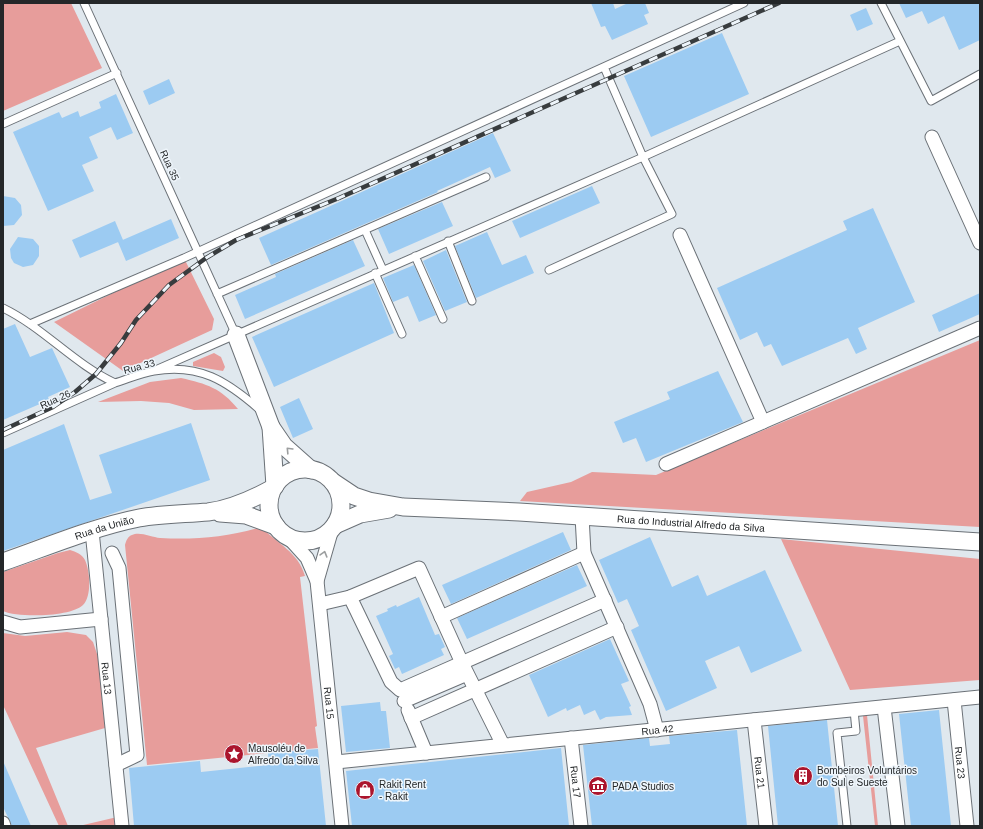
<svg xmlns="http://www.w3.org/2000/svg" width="983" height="829" viewBox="0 0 983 829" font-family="Arial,sans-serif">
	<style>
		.green { fill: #e79d9b }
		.building { fill: #9ccbf2 }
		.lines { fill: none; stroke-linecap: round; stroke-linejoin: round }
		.service-casing { stroke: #6b7177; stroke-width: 9 }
		.minor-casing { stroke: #6b7177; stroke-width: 15 }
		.tertiary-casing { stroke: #6b7177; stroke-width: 19 }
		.service { stroke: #fff; stroke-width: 7 }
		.minor { stroke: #fff; stroke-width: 13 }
		.tertiary { stroke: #fff; stroke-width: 17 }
		.rail-casing { stroke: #383c3e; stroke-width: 4.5 }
		.rail { stroke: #eef5fb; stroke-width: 3; stroke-dasharray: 9; stroke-linecap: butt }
		.oneway { stroke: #9c9e9f }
		.labels { text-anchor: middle; stroke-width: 3; stroke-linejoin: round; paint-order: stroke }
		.street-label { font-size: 10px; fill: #242729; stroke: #eef5fb }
		.poi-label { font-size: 10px; fill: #242729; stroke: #eef5fb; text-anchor: start }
	</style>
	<rect width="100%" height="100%" fill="#e0e8ee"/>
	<!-- green -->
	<path class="green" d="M3,3h68l31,65 -99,43z
		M184,258l30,61 -2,11 -89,41 -69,-49z
		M980,340v187l-460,-26 7,-9 44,-10 21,-10 64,3z
		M214,353l7,4 4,10 -2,4 -30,-5v-4z
		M181,378c26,6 40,10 57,31l-44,1 -25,-7 -28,-2 -43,1 52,-20z
		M261,527c17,17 37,25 44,49l-5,1 17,149 -2,1 3,21 -171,17 -22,-220c1,-4 3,-9 7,-10 7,-4 20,2 28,3 35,2 68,-1 101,-11z
		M781,539l199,20v121l-130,10z
		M70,550c6,2 12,4 15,10 5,11 7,36 -2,45 -12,12 -65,13 -80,6v-39l55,-19z
		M67,632l19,3 7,7 5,15 7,71 -69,20 32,78h-9l-56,-121v-72l22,3z
		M867,715l11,111h-3l-12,-110z
		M113,818h1l1,8h-36z"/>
	<!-- building -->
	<path class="building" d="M591,3h22l2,6 13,-6h17l4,10 -5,2 4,9 -36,16 -7,-14 -4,1z
		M899,3h81v37l-21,10 -15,-34 -16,8 -6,-13 -16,7z
		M866,8l7,16 -16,7 -7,-16z
		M722,33l27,61 -98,43 -27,-61z
		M169,79l6,14 -26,12 -6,-14z
		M116,94l17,39 -16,7 -6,-13 -22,10 9,21 -16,7 12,26 -46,20 -35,-79 46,-20 3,6 16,-7 2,6 21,-9 -2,-6z
		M493,133l18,38 -16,7 -5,-11 -53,24 1,1 -167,73 -12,-27z
		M592,186l8,17 -80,35 -8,-17z
		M3,196l12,2 6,7 1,10 -8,10 -11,1z
		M442,202l11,24 -64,28 -11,-25z
		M873,208l42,94 -57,26 9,21 -11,5 -8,-16 -66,28 -11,-22 -7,3 -7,-15 -17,8 -23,-52 130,-58 -4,-9z
		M171,219l8,19 -53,23 -8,-19z
		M115,221l8,19 -43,18 -8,-18z
		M487,232l15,33 24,-10 8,18 -58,25 -21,-52z
		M18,237l15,2 6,7v10l-6,9 -10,2 -9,-4 -3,-5 -1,-9z
		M353,240l12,26 -120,53 -10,-24 41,-18 -1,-3z
		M446,250l21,52 -22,9 -22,-50z
		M414,265l22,50 -17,7 -11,-26 -15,6 -10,-24z
		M374,283l20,50 -120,54 -22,-50z
		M980,293v21l-41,18 -7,-17z
		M15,324l15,33 22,-9 18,39 -22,10 1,3 -46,20v-91z
		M718,371l25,51 -97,40 -10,-24 -13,5 -9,-21 56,-23 -3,-7z
		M299,398l14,31 -20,9 -13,-31z
		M191,423l19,57 -207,71v-101l61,-26 26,76 22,-7 -13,-38z
		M563,532l8,18 -120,54 -9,-19z
		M650,537l22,50 26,-12 9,21 58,-26 37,81 -51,22 -12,-27 -34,15 12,27 -51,23 -35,-81 8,-4 -12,-27 -9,4 -19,-43z
		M577,565l10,21 -120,53 -10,-21z
		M419,597l16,38 4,-1 6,13 -4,2 3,6 -42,19 -3,-7 -4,2 -6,-13 4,-2 -17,-38 12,-5 -1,-2 9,-4 1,2z
		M610,639l19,42 -8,3 10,22 -2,1 3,8 -26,2 -6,3 -5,-10 -11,5 -4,-10 -13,6 -1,-3 -18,9 -19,-42z
		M380,702l1,9h5l4,37 -44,4 -5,-46z
		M939,710l12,116h-40l-12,-112z
		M827,720l11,106h-60l-10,-100z
		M737,730l10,96h-155l-9,-81 66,-7 1,8 20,-2 -1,-8z
		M561,748l8,78h-217l-6,-55z
		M318,749l8,77h-192l-5,-58 71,-7 1,11 68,-7 -1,-12z
		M3,761l25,58 3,7h-19l-8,-17z"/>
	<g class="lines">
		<!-- service casing -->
		<g class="service-casing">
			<path id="service" d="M84,3l152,332
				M881,3l50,98 49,-27
				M3,124l114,-51
				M365,230l18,40
				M448,241l24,60
				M415,256l28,63
				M549,270l123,-56 -29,-57 -39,-90
				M375,273l27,61
				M217,294l269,-117
				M3,308c41,20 71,56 112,75 13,-4 26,-10 39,-12 45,-8 73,10 106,39
				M30,324l154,-66 560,-255
				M153,371l490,-214 257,-116
				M3,433l112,-50
				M847,826l-10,-93 19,-2 -2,-21"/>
		</g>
		<!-- minor casing -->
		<g class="minor-casing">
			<g id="minor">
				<path d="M932,137l48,106"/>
				<path d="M680,235l83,187"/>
				<path d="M666,464l314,-136"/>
				<path d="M582,516l2,37 66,151 7,26"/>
				<path id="s1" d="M92,531l30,295"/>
				<path id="s2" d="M288,537l19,21 10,23 25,245"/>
				<path d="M112,553l7,15 18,187 -21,10"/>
				<path d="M317,581l15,-52"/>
				<path d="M350,597l69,-29 43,95 41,82"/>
				<path d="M320,604l30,-7 41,85 9,8 205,-90"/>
				<path d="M441,617l143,-64"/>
				<path d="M3,622l17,5 81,-8"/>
				<path id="s3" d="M954,700l13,126"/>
				<path d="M404,701l63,-27"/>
				<path d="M884,707l14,119"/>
				<path d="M408,710l18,43"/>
				<path d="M411,718l206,-91"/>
				<path id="s4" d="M754,720l12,106"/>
				<path id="s5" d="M571,738l10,88"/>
				<path id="s6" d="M336,762l644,-65"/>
				<path d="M3,823l1,3"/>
			</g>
		</g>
		<!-- tertiary casing -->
		<g class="tertiary-casing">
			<g id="tertiary">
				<path d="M236,335l35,92 13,19 27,24"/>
				<path d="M271,427l4,59"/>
				<circle cx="305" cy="505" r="36"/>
				<path id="s7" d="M333,482l21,14 15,5 34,6 116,5 461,30"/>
				<path d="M220,513l26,2 30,11"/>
				<path d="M335,525l25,-11 29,-5"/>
				<path id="s8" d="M3,562c43,-15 91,-35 136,-44 22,-4 46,-4 69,-6 23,-3 45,-13 65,-24"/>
			</g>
		</g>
		<!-- service -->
		<use href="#service" class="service"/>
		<!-- minor -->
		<use href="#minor" class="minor"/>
		<!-- tertiary -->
		<use href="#tertiary" class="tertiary"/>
		<!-- rail casing -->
		<g class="rail-casing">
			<path id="rail" d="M3,430l50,-23 22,-15 21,-18 25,-31 15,-23 33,-35 37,-27 30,-18 103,-42 440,-195"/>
		</g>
		<!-- rail -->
		<use href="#rail" class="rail"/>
	</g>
	<!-- one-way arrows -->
	<defs><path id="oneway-chevron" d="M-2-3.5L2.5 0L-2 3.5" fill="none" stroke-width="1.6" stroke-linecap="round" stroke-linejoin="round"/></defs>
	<g class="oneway">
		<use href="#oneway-chevron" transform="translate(289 450) rotate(-134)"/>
		<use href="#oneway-chevron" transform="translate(324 554) rotate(-74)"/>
	</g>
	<!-- icons -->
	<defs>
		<g id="sight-disc" transform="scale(1)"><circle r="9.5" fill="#ab152d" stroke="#eef5fb"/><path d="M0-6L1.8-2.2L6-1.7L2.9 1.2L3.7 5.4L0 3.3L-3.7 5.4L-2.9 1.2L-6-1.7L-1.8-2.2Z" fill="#fff"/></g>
		<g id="building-disc" transform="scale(1)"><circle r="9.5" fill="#ab152d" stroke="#eef5fb"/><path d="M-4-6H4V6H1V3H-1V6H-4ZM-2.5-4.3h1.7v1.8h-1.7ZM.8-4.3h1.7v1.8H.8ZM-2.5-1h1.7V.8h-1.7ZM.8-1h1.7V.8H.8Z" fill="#fff"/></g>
		<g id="museum-disc" transform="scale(1)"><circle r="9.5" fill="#ab152d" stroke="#eef5fb"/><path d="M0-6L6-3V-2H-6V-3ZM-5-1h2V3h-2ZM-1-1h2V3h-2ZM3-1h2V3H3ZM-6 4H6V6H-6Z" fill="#fff"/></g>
		<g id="shop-disc" transform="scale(1)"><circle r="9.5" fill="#ab152d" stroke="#eef5fb"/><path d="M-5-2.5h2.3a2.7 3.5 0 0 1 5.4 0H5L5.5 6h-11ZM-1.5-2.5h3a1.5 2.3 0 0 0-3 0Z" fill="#fff"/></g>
	</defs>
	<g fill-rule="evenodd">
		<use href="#sight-disc" x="234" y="754"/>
		<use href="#building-disc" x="803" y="776"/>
		<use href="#museum-disc" x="598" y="786"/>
		<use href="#shop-disc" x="365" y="790"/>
	</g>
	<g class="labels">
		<!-- street labels -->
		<g class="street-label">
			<text transform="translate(170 165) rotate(66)" y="4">Rua 35</text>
			<text transform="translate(139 366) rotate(-15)" y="4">Rua 33</text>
			<text transform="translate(55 399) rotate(-24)" y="4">Rua 26</text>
			<text dy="4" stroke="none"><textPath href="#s7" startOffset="364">Rua do Industrial Alfredo da Silva</textPath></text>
			<text dy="4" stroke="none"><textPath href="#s8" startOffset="107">Rua da União</textPath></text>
			<text dy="4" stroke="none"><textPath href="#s1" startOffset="148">Rua 13</textPath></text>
			<text dy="4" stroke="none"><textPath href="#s2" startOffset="176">Rua 15</textPath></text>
			<text dy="4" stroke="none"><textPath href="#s6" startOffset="323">Rua 42</textPath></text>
			<text dy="4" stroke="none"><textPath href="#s3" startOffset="63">Rua 23</textPath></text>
			<text dy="4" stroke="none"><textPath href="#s4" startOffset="53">Rua 21</textPath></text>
			<text dy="4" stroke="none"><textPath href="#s5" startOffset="44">Rua 17</textPath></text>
		</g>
		<!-- poi labels -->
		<g class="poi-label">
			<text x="248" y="752">Mausoléu de<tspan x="248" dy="12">Alfredo da Silva</tspan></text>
			<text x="817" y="774">Bombeiros Voluntários<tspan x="817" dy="12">do Sul e Sueste</tspan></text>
			<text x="379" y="788">Rakit Rent<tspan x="379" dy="12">- Rakit</tspan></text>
			<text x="612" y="790">PADA Studios</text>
		</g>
	</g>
	<!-- border -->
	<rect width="983" height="829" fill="none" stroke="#242729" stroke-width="8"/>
</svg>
